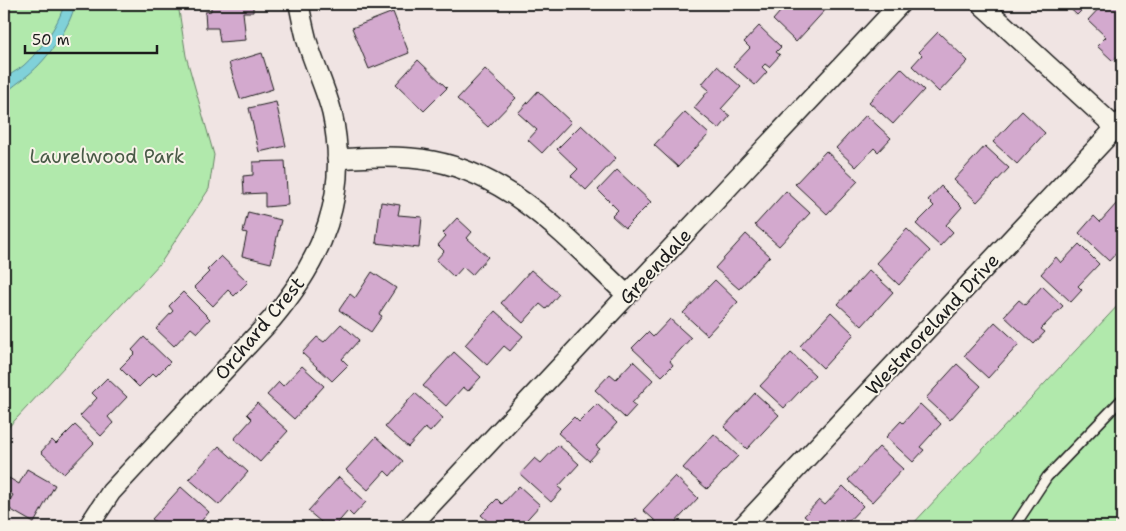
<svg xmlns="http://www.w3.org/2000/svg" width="1126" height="531" viewBox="0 0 1126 531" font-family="'Shantell Sans',sans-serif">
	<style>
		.green { fill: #b1e9ac; stroke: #668264 }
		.water { fill: #80d1d9; stroke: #58898d }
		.building { fill: #d3a9ce; stroke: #1c1c1c }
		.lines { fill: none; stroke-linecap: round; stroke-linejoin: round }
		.service-casing { stroke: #1c1c1c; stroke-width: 12 }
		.minor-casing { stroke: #1c1c1c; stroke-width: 22 }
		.service { stroke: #f7f3e8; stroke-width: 9 }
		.minor { stroke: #f7f3e8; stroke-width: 19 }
		.labels { text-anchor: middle; stroke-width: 4; stroke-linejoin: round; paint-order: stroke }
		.park-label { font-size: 19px; fill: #495a47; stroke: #f7f3e8 }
		.street-label { font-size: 19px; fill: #1c1c1c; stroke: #f7f3e8 }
	</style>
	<rect width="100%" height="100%" fill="#f0e4e3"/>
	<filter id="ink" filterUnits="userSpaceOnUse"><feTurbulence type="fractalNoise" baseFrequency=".02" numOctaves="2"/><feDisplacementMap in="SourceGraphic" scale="10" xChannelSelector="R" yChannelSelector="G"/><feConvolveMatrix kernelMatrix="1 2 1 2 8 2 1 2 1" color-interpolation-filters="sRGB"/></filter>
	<g filter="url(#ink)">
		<!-- green -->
		<path class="green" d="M4,4h174l8,52 28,99 -5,34 -47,72 -158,171z
			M1122,301v226h-212z"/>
		<!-- water -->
		<path class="water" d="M64,4h11c-5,24 -28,56 -47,71 -8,7 -17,12 -24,20v-15c5,-6 13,-9 19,-14 16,-14 36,-41 41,-62z"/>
		<!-- building -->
		<path class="building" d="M211,4h42v8h-10l3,28 -26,2 -2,-14h-12l-1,-16 6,-1z
			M787,4h36l4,4 -31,34 -23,-22z
			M1065,4h23l-11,11z
			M1103,4h18l1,1v46l-9,10 -16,-15 9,-9 -18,-17z
			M393,12l16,41 -40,16 -17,-41z
			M759,26l22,21 -5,5 4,3 -11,12 -4,-3 -3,3 5,5 -12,13 -22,-19 17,-18 -6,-6z
			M938,32l30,29 -29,31 -27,-26 10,-11 -3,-3z
			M262,53l11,36 -33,10 -11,-36z
			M418,60l29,28 -23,23 -28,-27z
			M717,66l24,21 -20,22 9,7 -11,13 -25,-21 15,-18 -7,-6z
			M901,68l23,22 -31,34 -24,-22z
			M485,69l31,29 -28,29 -31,-28z
			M538,91l33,31 -29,31 -14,-13 9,-10 -19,-17z
			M276,102l10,44 -27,6 -10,-44z
			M1022,111l23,22 -28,31 -24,-22z
			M685,112l24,22 -31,33 -24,-22z
			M866,115l25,23 -13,14 -4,-4 -18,19 -20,-19z
			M581,125l35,33 -30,32 -15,-14 7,-7 -21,-20z
			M985,146l24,22 -32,34 -23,-22z
			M826,151l32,30 -31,33 -32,-30z
			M285,161l3,44 -23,2v-14l-21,1 -1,-18 10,-1v-13z
			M617,170l34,32 -26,26 -13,-12 6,-6 -20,-20z
			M941,186l21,21 -16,18 7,7 -13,14 -24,-22 18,-18 -6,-6z
			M786,191l24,22 -31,33 -24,-21z
			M381,202l19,3 -2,10 24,2 -3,31 -43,-5z
			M1117,203l5,5v31l-6,6 4,4 -11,12 -30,-28 15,-17 6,6z
			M248,212l33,8 -10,43 -29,-7 5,-23 -4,-1z
			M457,218l15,14 -5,6 21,19 -16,18 -9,-8 -9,10 -18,-17 8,-9 -6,-6 8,-9 -3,-3z
			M907,229l23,22 -31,34 -23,-22z
			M746,234l24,22 -31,33 -24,-21z
			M1079,244l20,20 -21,22 4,4 -11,12 -30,-28 15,-17 5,6z
			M221,256l27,26 -14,14 -6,-6 -15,16 -19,-19 15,-15 -2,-2z
			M531,270l28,24 -13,15 -6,-5 -17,19 -22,-20z
			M869,270l24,22 -31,34 -24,-22z
			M372,272l24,16 -17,26 3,2 -11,16 -32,-22 11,-16 5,4z
			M715,280l23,22 -31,33 -24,-22z
			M1042,286l21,20 -22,23 4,3 -11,12 -30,-28 15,-16 6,5z
			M183,292l27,27 -13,14 -6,-5 -17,18 -18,-17 17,-18 -4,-5z
			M495,311l28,25 -13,15 -6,-5 -17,19 -22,-20z
			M831,312l23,22 -31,34 -23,-22z
			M670,319l21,19 -21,23 3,4 -11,11 -30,-28 16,-16 5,5z
			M995,322l24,22 -31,34 -24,-22z
			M341,324l18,16 -17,19 6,6 -16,16 -30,-28 15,-16 7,5z
			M144,337l26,25 -14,14 -3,-3 -14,14 -19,-19 15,-15 -3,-3z
			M454,352l27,25 -13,14 -5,-4 -17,19 -23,-20z
			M791,353l24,22 -31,33 -24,-22z
			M633,361l20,19 -21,23 4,3 -11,12 -30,-28 15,-16 6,5z
			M957,364l24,22 -31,34 -24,-22z
			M302,366l22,20 -30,33 -27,-24 12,-13 4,4z
			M107,378l20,19 -19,20 5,6 -12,13 -21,-20 17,-18 -5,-5z
			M415,393l28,25 -13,14 -5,-4 -17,19 -23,-20z
			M755,393l24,22 -32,34 -23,-22z
			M257,403l31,28 -28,31 -26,-23 18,-20 -5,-5z
			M597,404l20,19 -21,23 4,3 -11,12 -31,-28 16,-16 5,5z
			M920,404l21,20 -21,23 4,3 -11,12 -27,-25 15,-16 2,2z
			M75,425l19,18 -30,31 -23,-22 11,-12 4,4z
			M714,434l24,22 -31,33 -24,-21z
			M376,437l27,24 -13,15 -5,-5 -17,19 -22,-20z
			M558,445l21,19 -21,23 4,3 -11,12 -31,-28 15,-16 6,5z
			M219,446l29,26 -29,33 -30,-26z
			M879,447l24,22 -31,33 -24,-22z
			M27,469l28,16 -21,38 -28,-16 7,-12 -9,-6 5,-11 10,6z
			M675,476l23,22 -27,29h-9l-19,-17z
			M339,477l27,25 -13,14 -5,-5 -14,16h-7l-19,-16z
			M519,486l21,19 -20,22h-26l-13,-12 16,-16 5,5z
			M843,486l20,20 -20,21h-26l-13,-11 15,-16 6,5z
			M181,487l28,25 -13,15h-34l-10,-8z
			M636,518l10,9h-18z"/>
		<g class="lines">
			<!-- service casing -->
			<g class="service-casing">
				<path id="service" d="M1014,527l33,-50 75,-78"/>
			</g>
			<!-- minor casing -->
			<g class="minor-casing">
				<path id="minor" d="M981,4l135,124
					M337,159c32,-2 64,-4 96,2 82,16 136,80 194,134
					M88,527l23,-35 160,-172c52,-61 79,-126 61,-207 -6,-24 -18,-48 -25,-72 -3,-12 -6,-25 -8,-37
					M410,527l490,-523
					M742,527l380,-406"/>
			</g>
			<!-- service -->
			<use href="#service" class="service"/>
			<!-- minor -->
			<use href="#minor" class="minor"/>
		</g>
	</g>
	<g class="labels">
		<!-- park labels -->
		<g class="park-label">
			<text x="107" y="163">Laurelwood Park</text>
		</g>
		<!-- street labels -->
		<g class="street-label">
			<text transform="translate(655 266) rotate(-47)" y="7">Greendale</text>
			<text transform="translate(932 324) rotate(-47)" y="7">Westmoreland Drive</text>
			<text transform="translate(259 328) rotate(-50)" y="7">Orchard Crest</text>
		</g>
	</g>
	<!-- margin -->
	<rect width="1126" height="531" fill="none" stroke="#f7f3e8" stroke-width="20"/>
	<rect x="10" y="10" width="1106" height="511" fill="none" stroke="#1c1c1c" stroke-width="2" filter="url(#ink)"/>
	<!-- scale -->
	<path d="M25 45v8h132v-8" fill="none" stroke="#1c1c1c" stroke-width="2.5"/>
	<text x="32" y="45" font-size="15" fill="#1c1c1c" stroke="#f7f3e8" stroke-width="4" paint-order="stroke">50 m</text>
</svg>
